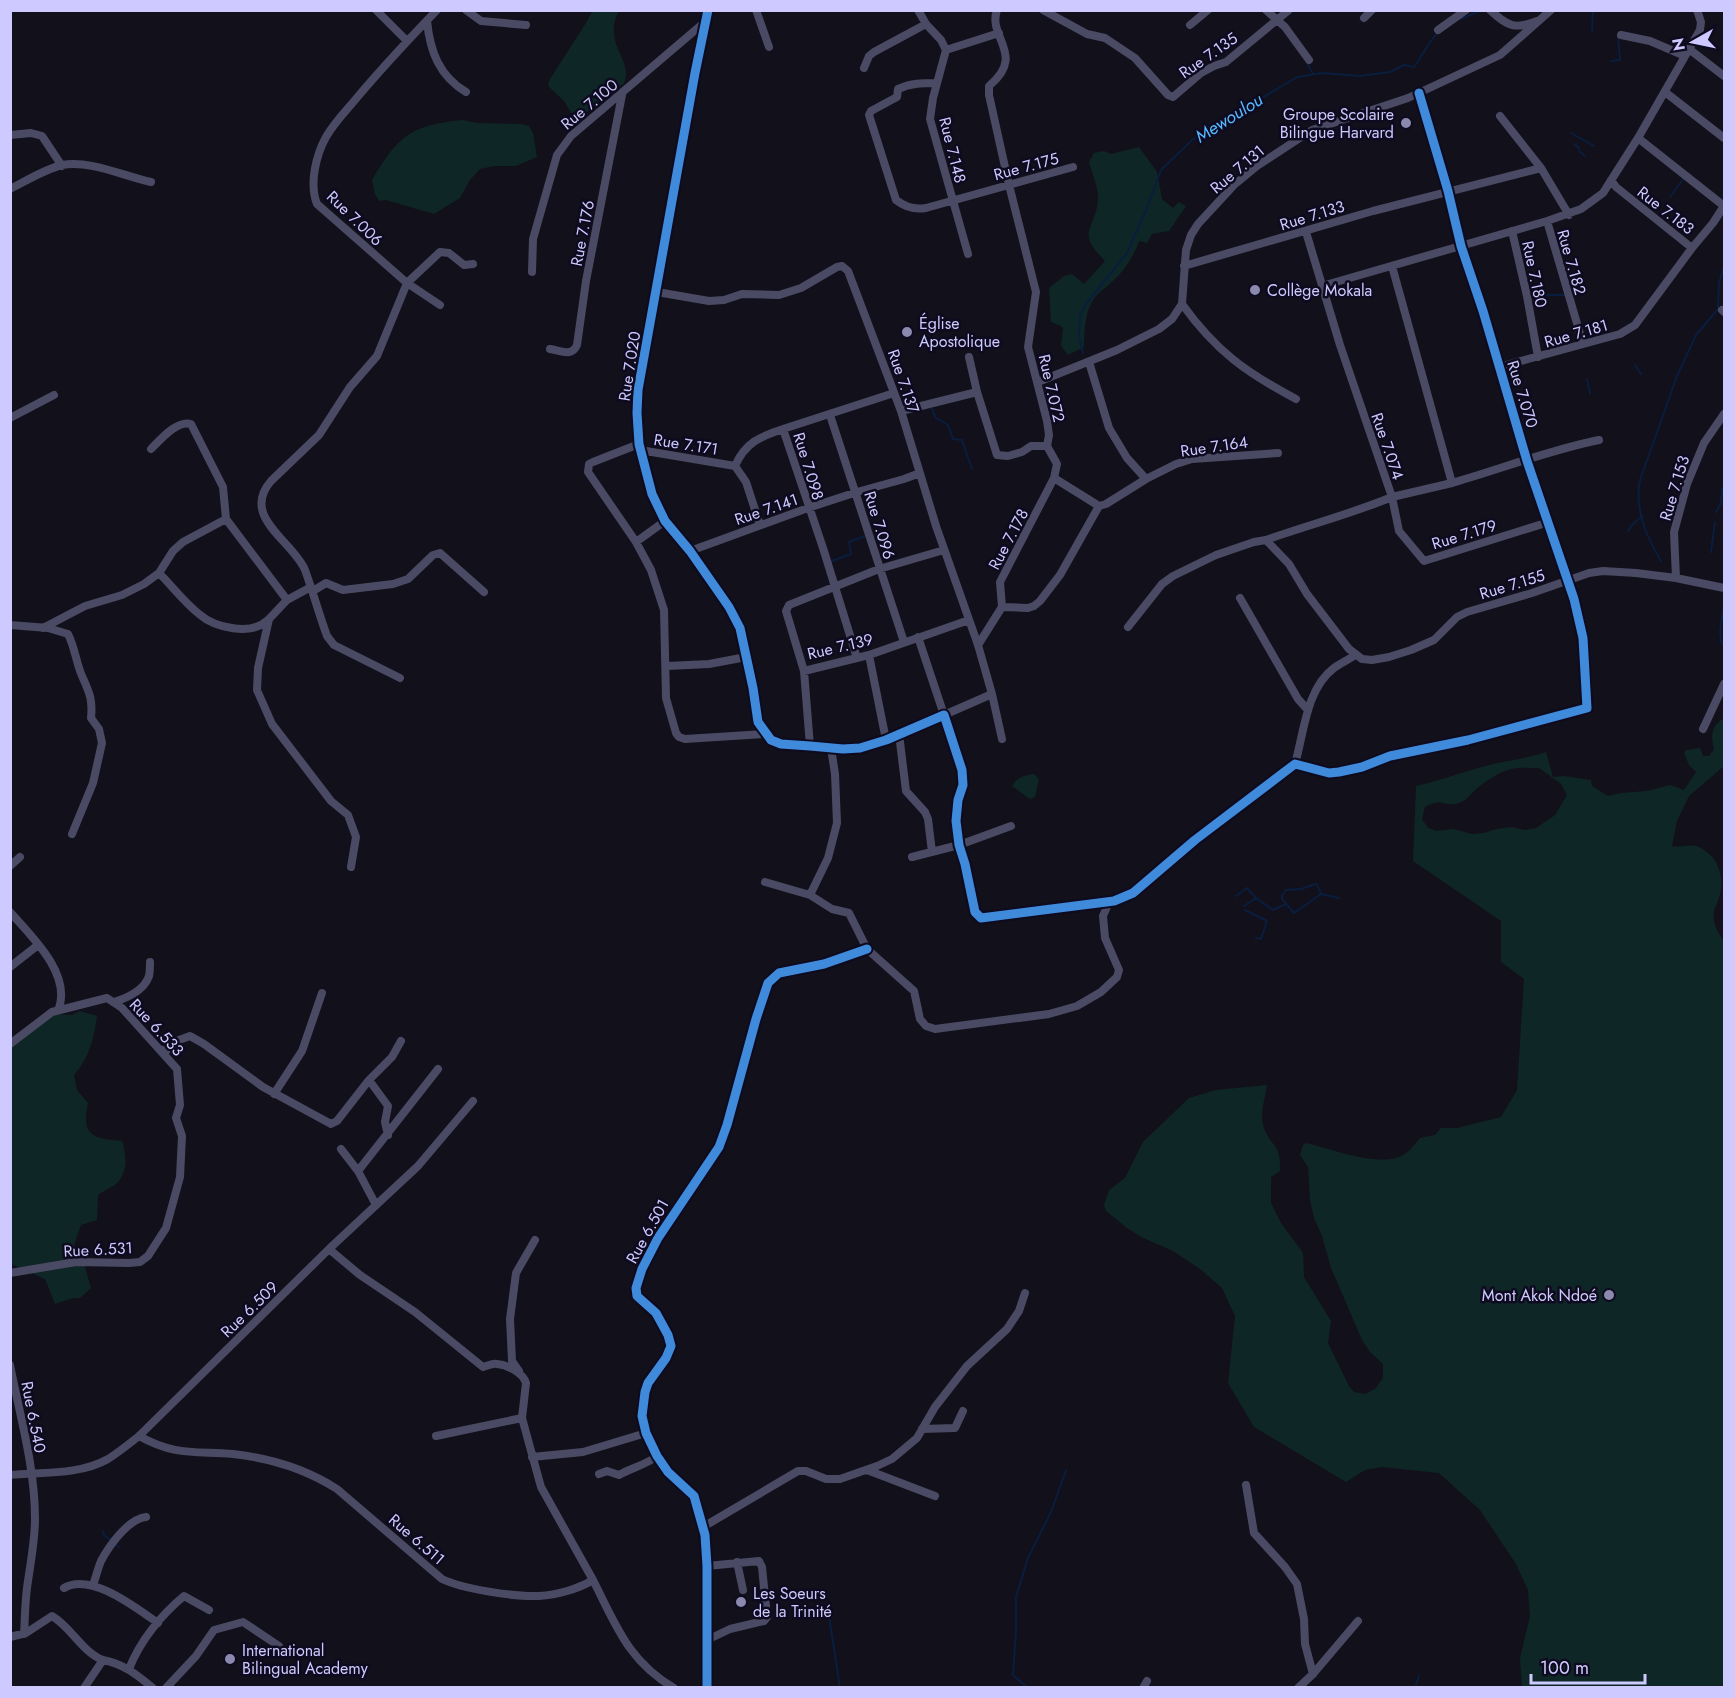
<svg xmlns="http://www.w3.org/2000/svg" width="1735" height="1698" viewBox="0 0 1735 1698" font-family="Jost,sans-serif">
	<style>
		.green { fill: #0f2626; fill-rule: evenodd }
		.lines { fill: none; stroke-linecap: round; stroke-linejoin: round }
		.stream { stroke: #091e3e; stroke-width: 2 }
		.street { stroke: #4a4a64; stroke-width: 8 }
		.cycleway-casing { stroke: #0e0b20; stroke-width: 13 }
		.cycleway { stroke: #408adc; stroke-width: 9 }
		.poi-dot { fill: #8c89af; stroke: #0e0b20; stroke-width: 2 }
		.labels { text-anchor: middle; stroke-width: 5; stroke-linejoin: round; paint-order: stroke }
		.street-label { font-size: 16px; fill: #cecaff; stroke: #0e0b20 }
		.poi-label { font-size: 16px; fill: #cecaff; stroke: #0e0b20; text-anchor: start }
		.water-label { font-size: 18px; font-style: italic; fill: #58b7ff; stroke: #0e0b20 }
	</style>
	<rect width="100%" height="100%" fill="#12101b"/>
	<!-- green -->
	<path class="green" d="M593,10l26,1c-4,7 -6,15 -5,23 1,18 19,33 9,51l-5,1 -33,28 -10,5 -11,-18 -16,-15 2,-7 36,-56z
		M463,120l14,3 45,1 7,2 4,7 4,24 -21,9h-22l-14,3 -10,11 -10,18 -26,16 -48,-14 -7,1 -4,-7 -3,-14c26,-44 39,-55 91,-60z
		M1139,147l18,25 5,27 11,9 6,-6 7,4 -17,25 -17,3 -5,9 -8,-2c-5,15 -14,29 -26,40 -5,5 -13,10 -18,16 -10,13 -11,34 -11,50l-16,8 -7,-9 2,-19 -12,-5 -2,-34 15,-12 8,-2 12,10 21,-23c-30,-30 -10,-30 -7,-61 1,-11 -6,-27 -9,-38l5,-9 10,-2 7,3z
		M1724,718v48l-35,30 -12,25 -5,25c9,2 18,-3 27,1 20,9 26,31 20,51 -1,4 -4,9 -5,13 -2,11 4,22 10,30v746h-202l-2,-29 10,-42 -2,-26 -12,-26 -36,-54 -41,-37 -57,-6 -17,3 -19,12 -92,-55 -26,-44 7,-67 -13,-28 -22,-19 -27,-18 -32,-14 -14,-9 -21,-17 -2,-6 5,-15 16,-12 18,-36 46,-44 27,-8 51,-5c-2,14 -8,30 -3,43 8,21 17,15 16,43l-9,6v26l10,20 22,30 1,24 27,44 -3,22 21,43 5,6 11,2 10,-5 8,-11v-14l-13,-12 -8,-12 -31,-72 -9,-32 -8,-18 -4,-18 -2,-33 -8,-12 3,-10 3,-2c25,6 69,23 93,14 9,-3 15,-12 21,-19l15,-3 6,-7h16l44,-11 16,-27 7,-111 -23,-17v-41l-88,-60 3,-75c21,-5 41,-12 62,-18 22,-7 45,-8 68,-16l7,25 11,-1 27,4 1,6 16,10 13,-3 26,-2 23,-6 14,5 12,-18 -7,-7 -5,-12 2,-3 14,-2 3,8h6l5,-7c-4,-14 -2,-24 10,-31zM1539,768l22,16 6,11 -12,20 -19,13 -11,2 -14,-3 -15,2 -12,4 -12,1 -19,-5 -16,2 -9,-3 -6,-9 3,-12c17,-9 17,-1 31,-3 9,-2 13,-8 19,-14 9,-8 24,-18 36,-21 8,-2 19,-1 28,-1z
		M1034,774l5,5 -4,18 -5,2 -18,-13c4,-8 13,-11 22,-12z
		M80,1011l17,5c-3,23 -8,42 -23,59l3,15 11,13c-7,32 4,36 34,38 5,15 6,32 -6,43 -6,5 -12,6 -18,11l-1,25 -16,5 -7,20 11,22 6,21 -11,10h-7l-18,6 -10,-25 -34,-15v-216l43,-34 18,1z"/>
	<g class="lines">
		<!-- stream -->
		<path class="stream" d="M1460,19l23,-9
			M1592,31l1,-21
			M1611,61l9,-1 -2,-24
			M1307,63l6,11
			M1571,133l23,13
			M1574,144l4,3 2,5 5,4
			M1670,197l14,-19
			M1539,295h25
			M1083,353l-4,-17 1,-20 6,-12 41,-51 20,-45 14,-38 31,-30 105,-63 25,-4 38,3 30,-4 14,-7 10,2c8,-10 15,-27 24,-34
			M1635,365l6,9
			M1587,379l3,15
			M931,407l5,11 12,7 5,14 9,1 10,29
			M1716,512l5,-9 1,-14
			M1628,531l3,-5 11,-10
			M1711,552l4,-30
			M1661,561c-14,-23 -27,-53 -21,-81l37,-104 19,-41 22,-26 1,-26 5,-17
			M829,562l22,-8 -2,-12 19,-7
			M1722,644c-4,-11 0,-25 2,-37
			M1321,894l-27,19 -12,-14v-4l4,-5 15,-1 14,-5h2l4,10 18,4
			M1236,896l11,-8 9,10 17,12 13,-6
			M1244,906l12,-8
			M1245,910l22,11 -6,18 -5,-1
			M103,1531l1,4 15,12
			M829,1616l11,72
			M1028,1688l-15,-13 3,-43v-35l12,-39 23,-46 15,-42
			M1415,1688l4,-12"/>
		<!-- street -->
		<path class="street" d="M376,10l31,31
			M437,10c-28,29 -56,59 -82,90 -10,12 -21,23 -29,37 -10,18 -17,47 -9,67l90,79 33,-31 9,1 15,12 9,-1
			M466,10l15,11 45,4
			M708,10l-13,63 -57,317 -1,23 2,31 13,50 13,27 25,30 39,56 11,21 13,60 5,34 13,18 10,4 29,2 33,3 17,-1 26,-8 58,-25 18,55 1,15 -5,15 -2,21 3,24 6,19 10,48 6,6 133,-17 19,-8 62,-53 100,-76 34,9 10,-1 23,-5 28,-11 78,-16 119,-32 -4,-70 -9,-39 -47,-138 -44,-150 -22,-65 -13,-55 -29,-98
			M756,10l13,37
			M918,10l8,14 15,16 5,10 -13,48 -3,21 38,135
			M1043,10l44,24 18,4 30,20 33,37 5,2 28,-24 13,-7 12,-4 63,-52
			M1266,10l19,17 24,33
			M1490,10c17,16 25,20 47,11
			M1364,18l8,-8
			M427,21c3,30 12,55 39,71
			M1190,25l18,-15
			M1438,30l28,-20
			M1621,35l29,6 35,15
			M1689,49l35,27
			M946,50l53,-17
			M864,68l5,-12 5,-4 52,-28
			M936,83c-13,0 -25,0 -38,6l-1,8 -26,14 -2,4 27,85c9,7 19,10 30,8l147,-41
			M1665,92l59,46
			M1500,116l41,52
			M10,135l21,-2 11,3 20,30
			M1638,138l86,68
			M1611,180l5,7 76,61 21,-25 11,-17
			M10,189c16,-8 35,-20 52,-24 29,-5 61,11 89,17
			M1547,221l36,123
			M1512,231l15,65 11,61
			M1306,232l34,113 52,152 60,-14 -60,-217
			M1184,266l189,-55 168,-43 28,47
			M532,272l1,-33 24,-84 14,-19 135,-115
			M1322,286l225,-65 34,-12 22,-16 35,-55 62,-108 1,-8 -4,-12
			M657,292l52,9 15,-1 18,-6 37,1 22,-7 36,-21 5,-1 6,5 53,140 35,115 42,119 14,49 -48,21 -26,-78
			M1182,304c34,47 63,68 114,95
			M1722,310l2,2
			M550,349c11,2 22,8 27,-4l9,-64 36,-186
			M969,357l8,35
			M1089,362l20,66 18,30 19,21 30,-15 16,-5 86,-6
			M1499,367l121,-33 15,-9 57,-77
			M1038,382l79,-32 42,-21 13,-10 10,-15 4,-54 5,-15 7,-11 36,-39 23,-19 55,-36 96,-32 92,-43 51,-45
			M901,411l76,-19 20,63 11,1 14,-4 9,-6h16l2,-11 -2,-14 -19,-74 8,-55 -27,-107 -20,-90v-9c38,-31 -2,-49 8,-76
			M830,415l74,227
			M10,418l44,-23
			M639,444l-46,18 -4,2 -1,8 48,70 15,28 13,40 2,88 10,35 3,4 6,2 80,-5
			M151,449c10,-10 26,-29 40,-25l32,63 3,32 61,81 24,-13
			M640,450l95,16 11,16 14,43
			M735,466c10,-23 24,-29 48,-37
			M1054,478l45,28 7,-2 40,-25
			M1452,483c49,-14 97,-33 147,-43
			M1266,540c42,-15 85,-26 126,-43l7,34 25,30 125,-39
			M636,542l29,-21
			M944,550l-65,19 -90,36 -3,6 18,60 65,-16 100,-35
			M690,551l118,-43 49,-16 47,-13 16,-6
			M159,573c13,13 25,29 40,41 16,14 52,22 69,6
			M1676,578l-2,-46 13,-48 17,-41 20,-29
			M313,591l13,-8 17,7 50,-6 15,-5 25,-24 7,-2 44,39
			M1240,598l58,101 10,11
			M287,600l-18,19 -11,49 -1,22 15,34 59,77 17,14 8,22 -5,30
			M1002,607l26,1 6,-2 6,-5 20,-26 39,-69
			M10,625l38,3 20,6c7,14 8,28 14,42 7,16 11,23 9,42l8,11 3,14 -9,40 -21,51
			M1128,627l34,-43 11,-8 43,-21 38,-13 12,-2 23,24 18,30 42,55 13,10 10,1 17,-3 22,-7 23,-10 23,-23 10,-5 65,-19 57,-20 14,-2 33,2 40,5 48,10
			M43,628l42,-22 37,-11 22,-11 15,-11 14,-22 10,-9 43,-23
			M978,645l24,-38 -2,-25 54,-104 3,-14 -10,-18
			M869,655l17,85
			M857,658l-34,-110 -40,-119 111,-36
			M667,666l42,-2 37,-7
			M804,671l6,75
			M400,678l-66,-33 -7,-9c-8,-22 -14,-44 -22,-66 -12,-29 -65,-53 -34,-89l48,-46 31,-48 27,-31 30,-73 33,22
			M992,694l10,45
			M1703,729l21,-45
			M899,734l7,57 19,21 3,7 4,33
			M1295,764c9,-31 11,-75 39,-96 7,-5 14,-8 21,-13
			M912,857l47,-12 52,-19
			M10,866l10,-9
			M765,882l45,13 22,14 17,4 18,36 47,42 6,28 6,7 9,3 114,-15 28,-8 24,-14 16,-15 2,-7 -14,-32 -2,-22 6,-14
			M810,895l18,-37 9,-35 -2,-49 -4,-26
			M10,912c21,24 61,61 49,96
			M10,967l28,-22
			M114,1002c13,-4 30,-11 35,-26 1,-4 1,-10 1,-14
			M10,1044l42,-32 55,-14 15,10 55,61 3,36 -4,13 6,18 -2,41 -14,51 -18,28 -8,6 -11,1 -53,-1 -66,11
			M159,1049l7,2 13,-11 11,-4 14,8 59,43 68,37 6,-3 32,-41 19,26 -3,16 3,13
			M369,1080l23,-23 9,-16
			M274,1094l28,-43 20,-58
			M341,1149l17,22 18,34
			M358,1171l80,-102
			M329,1249l31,26 55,37 68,55c4,-1 10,-4 14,-3 11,1 26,9 29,19l-4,35 19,69 52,93
			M10,1365c10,51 25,102 25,154 0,23 -5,46 -8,69 -2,15 -2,30 -3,46
			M519,1371l-7,-10 -2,-42 6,-46 19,-33
			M922,1429l33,-1 8,-17
			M139,1436c36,20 55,15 94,18 36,4 73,15 104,35l105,90c20,10 73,18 97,17 18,-1 39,-7 54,-16 23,45 35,81 81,108
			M436,1436l86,-18
			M532,1457l51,-5 63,-19
			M867,1470l68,26
			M599,1474l8,-3 12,4c12,-7 27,-10 38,-19
			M10,1475c32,-3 70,0 98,-16 11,-7 21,-15 31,-23l190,-187 89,-83 55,-65
			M1246,1485l8,48 31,34 12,17 7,35 1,25 8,30
			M703,1527l95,-56h8l20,8h14l37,-13 15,-7 25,-21 18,-31 32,-41 40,-37 12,-18 6,-18
			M737,1562l6,28
			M93,1585c3,-8 5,-17 8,-24 8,-15 27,-42 45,-44
			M64,1588c27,-16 72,20 94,35
			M10,1637l16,-4 26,-17c19,11 30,36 51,44
			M707,1640l23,-11 34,-8 3,-4 -5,-50 -3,-6 -52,5
			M129,1669c11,-28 32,-54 55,-73l25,14
			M84,1688l19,-28c21,4 34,15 50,28
			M166,1688l30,-32 18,-26 29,-8 36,24
			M707,1688v-122l-2,-31 -11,-39 -26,-24 -11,-16 -11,-23 -4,-17 3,-24 3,-9 18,-25 5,-12 -3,-11 -12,-22 -19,-17 -1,-8 6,-19 16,-31 61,-91 8,-22 29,-106 12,-36 11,-10 45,-9 43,-15
			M1143,1688l4,-7
			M1298,1688l15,-14 45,-53"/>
		<!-- cycleway casing -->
		<g class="cycleway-casing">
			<path id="cycleway" d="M708,10l-13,63 -57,317 -1,23 2,31 13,50 13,27 25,30 39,56 11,21 13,60 5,34 13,18 10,4 29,2 33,3 17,-1 26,-8 58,-25 18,55 1,15 -5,15 -2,21 3,24 6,19 10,48 6,6 133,-17 19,-8 62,-53 100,-76 34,9 10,-1 23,-5 28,-11 78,-16 119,-32 -4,-70 -9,-39 -47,-138 -44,-150 -22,-65 -13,-55 -29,-98
				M707,1688v-122l-2,-31 -11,-39 -26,-24 -11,-16 -11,-23 -4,-17 3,-24 3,-9 18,-25 5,-12 -3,-11 -12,-22 -19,-17 -1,-8 6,-19 16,-31 61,-91 8,-22 29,-106 12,-36 11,-10 45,-9 43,-15"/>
		</g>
		<!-- cycleway -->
		<use href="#cycleway" class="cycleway"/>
	</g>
	<!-- markers -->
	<g class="poi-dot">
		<circle cx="1406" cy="123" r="6"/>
		<circle cx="1255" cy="290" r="6"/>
		<circle cx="907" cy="332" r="6"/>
		<circle cx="1609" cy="1295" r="6"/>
		<circle cx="741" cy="1602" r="6"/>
		<circle cx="230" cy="1659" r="6"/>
	</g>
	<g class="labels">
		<!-- street labels -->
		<g class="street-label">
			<text transform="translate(1208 55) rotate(-35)" y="6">Rue 7.135</text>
			<text transform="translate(589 104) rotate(-40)" y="6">Rue 7.100</text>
			<text transform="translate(953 150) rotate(76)" y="6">Rue 7.148</text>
			<text transform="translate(1026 166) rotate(-15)" y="6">Rue 7.175</text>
			<text transform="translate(1237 169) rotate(-40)" y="6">Rue 7.131</text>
			<text transform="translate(1666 210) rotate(38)" y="6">Rue 7.183</text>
			<text transform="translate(1312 215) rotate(-17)" y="6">Rue 7.133</text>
			<text transform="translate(355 218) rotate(44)" y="6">Rue 7.006</text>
			<text transform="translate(582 233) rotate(-79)" y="6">Rue 7.176</text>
			<text transform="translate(1572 262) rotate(74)" y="6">Rue 7.182</text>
			<text transform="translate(1535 274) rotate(78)" y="6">Rue 7.180</text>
			<text transform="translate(1576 333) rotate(-16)" y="6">Rue 7.181</text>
			<text transform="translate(629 366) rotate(-81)" y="6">Rue 7.020</text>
			<text transform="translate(904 381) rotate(71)" y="6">Rue 7.137</text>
			<text transform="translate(1052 388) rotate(77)" y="6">Rue 7.072</text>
			<text transform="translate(1523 394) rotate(73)" y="6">Rue 7.070</text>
			<text transform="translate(686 444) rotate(9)" y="6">Rue 7.171</text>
			<text transform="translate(1214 446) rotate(-8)" y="6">Rue 7.164</text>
			<text transform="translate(1388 446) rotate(71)" y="6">Rue 7.074</text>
			<text transform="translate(809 466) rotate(73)" y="6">Rue 7.098</text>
			<text transform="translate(1674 488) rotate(-73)" y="6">Rue 7.153</text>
			<text transform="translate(766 509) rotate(-19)" y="6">Rue 7.141</text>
			<text transform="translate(880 525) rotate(73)" y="6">Rue 7.096</text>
			<text transform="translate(1464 534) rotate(-17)" y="6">Rue 7.179</text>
			<text transform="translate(1008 539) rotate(-62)" y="6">Rue 7.178</text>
			<text transform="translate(1512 584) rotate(-17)" y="6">Rue 7.155</text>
			<text transform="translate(840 646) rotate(-13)" y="6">Rue 7.139</text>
			<text transform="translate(157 1027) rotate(47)" y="6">Rue 6.533</text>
			<text transform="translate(647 1231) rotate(-61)" y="6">Rue 6.501</text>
			<text transform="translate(98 1249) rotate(-3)" y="6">Rue 6.531</text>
			<text transform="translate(249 1309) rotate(-44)" y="6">Rue 6.509</text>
			<text transform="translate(34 1417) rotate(79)" y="6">Rue 6.540</text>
			<text transform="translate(417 1539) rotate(41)" y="6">Rue 6.511</text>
		</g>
		<!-- poi labels -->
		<g class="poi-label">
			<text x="1394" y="120" text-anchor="end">Groupe Scolaire<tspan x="1394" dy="18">Bilingue Harvard</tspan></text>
			<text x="1267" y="296">Collège Mokala</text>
			<text x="919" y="329">Église<tspan x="919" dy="18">Apostolique</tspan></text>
			<text x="1597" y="1301" text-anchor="end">Mont Akok Ndoé</text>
			<text x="753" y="1599">Les Soeurs<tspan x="753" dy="18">de la Trinité</tspan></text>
			<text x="242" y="1656">International<tspan x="242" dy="18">Bilingual Academy</tspan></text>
		</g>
		<!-- water labels -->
		<g class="water-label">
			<text transform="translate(1229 118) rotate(-32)" y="6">Mewoulou</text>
		</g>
	</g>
	<!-- border -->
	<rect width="1735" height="1698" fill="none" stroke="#cecaff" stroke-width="24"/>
	<!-- north arrow -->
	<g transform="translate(1693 42) rotate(261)" stroke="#0e0b20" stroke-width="4.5" paint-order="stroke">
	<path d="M0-4.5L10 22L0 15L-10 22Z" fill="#cecaff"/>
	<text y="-9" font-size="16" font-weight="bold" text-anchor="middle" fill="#cecaff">N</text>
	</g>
	<!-- scale -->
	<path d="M1531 1674v9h114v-9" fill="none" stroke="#cecaff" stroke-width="3"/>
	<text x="1540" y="1674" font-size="18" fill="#cecaff" stroke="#0e0b20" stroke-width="4.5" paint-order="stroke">100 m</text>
</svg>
